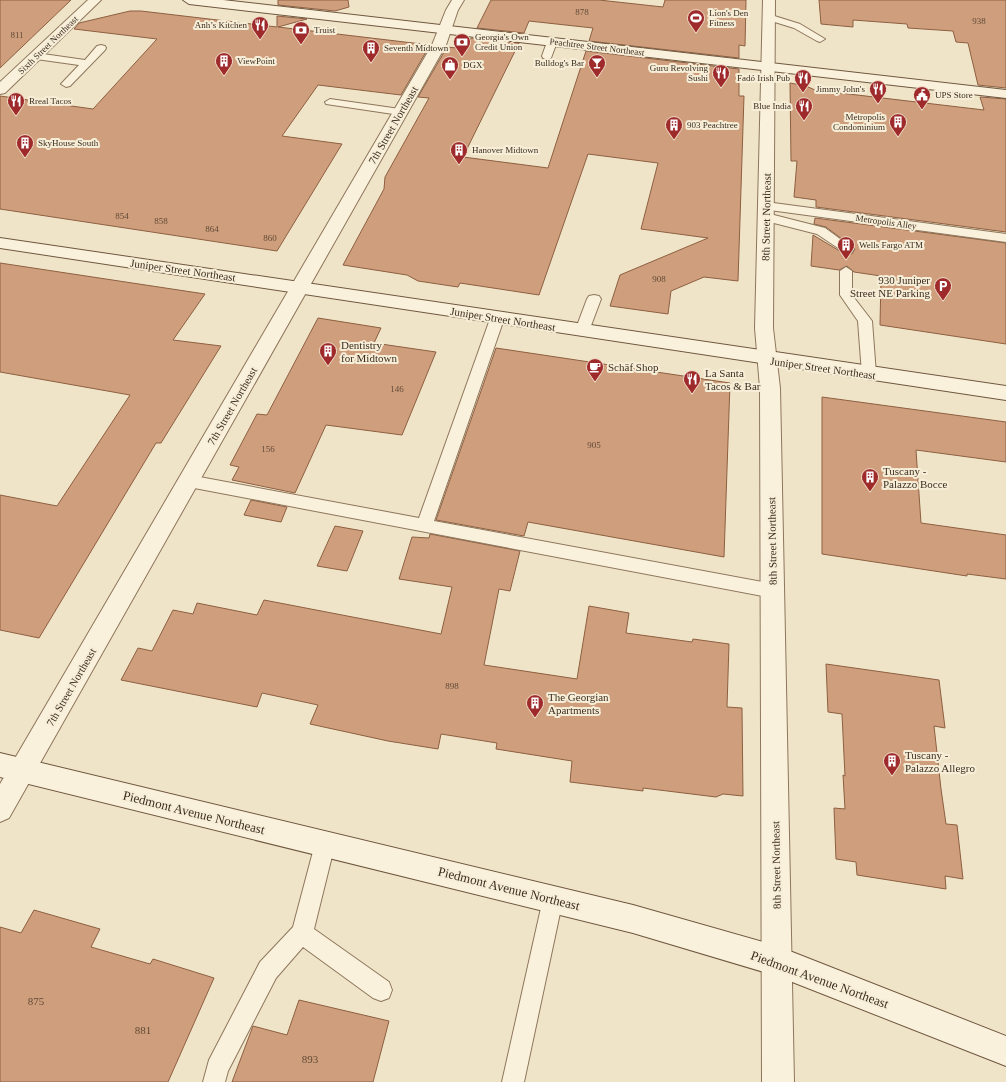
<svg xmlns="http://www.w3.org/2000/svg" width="1006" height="1082" viewBox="0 0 1006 1082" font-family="'Times New Roman',serif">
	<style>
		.building { fill: #cf9f7d; stroke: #8d5f41 }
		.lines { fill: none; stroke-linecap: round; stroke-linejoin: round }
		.lane-casing { stroke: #8d765c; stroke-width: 2 }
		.street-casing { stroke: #8d765c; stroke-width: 2 }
		.secondary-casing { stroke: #6f573f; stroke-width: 2 }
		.lane { fill: #faf1dc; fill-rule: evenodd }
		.street { fill: #faf1dc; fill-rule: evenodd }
		.secondary { fill: #faf1dc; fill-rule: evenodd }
		.labels { text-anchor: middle; stroke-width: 4; stroke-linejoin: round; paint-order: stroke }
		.number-label { font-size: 9px; fill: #624a37 }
		.far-poi-label { font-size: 9px; fill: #3d2e20; stroke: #f7eed8; text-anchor: start }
		.far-street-label { font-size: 9px; fill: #3d2e20; stroke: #f7eed8 }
		.street-label { font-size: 11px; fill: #3d2e20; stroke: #f7eed8 }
		.poi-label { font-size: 11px; fill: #3d2e20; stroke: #f7eed8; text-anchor: start }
		.near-number-label { font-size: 11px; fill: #624a37 }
		.near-street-label { font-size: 13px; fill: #3d2e20; stroke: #f7eed8 }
	</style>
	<rect width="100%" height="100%" fill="#f0e4c8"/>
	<!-- building -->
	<path class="building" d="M0,0h71l-71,68z
		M278,0h70l1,7 -14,4 -57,-6z
		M491,0h108l64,7 2,-7h81l-1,46 -6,-1v13l-150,-17 4,-13 -64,-7 -5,12 -47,-5z
		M819,0h187v88l-28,-3 -10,-42 -12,-1 -3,-11 -45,-3 -1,-4 -54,-4v7l-32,-3z
		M130,11h11l136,16v-11l30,3 -29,8 152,18 -29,50 -83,-10 -36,51 60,8 -65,107 -277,-42v-113l93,13 64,-70 -83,-10 5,-6z
		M471,38l48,5 -56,114 85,11 38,-117 153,18v27h5l-6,185 -34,-4 -33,14 -3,23 -58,-8 10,-31 88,-37 -67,-9 17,-66 -70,-9 -49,141 -79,-12 -2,4 -40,-6 -11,-6 -64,-10 41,-76 1,-12 44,-79 -11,-1 29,-50 19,2z
		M790,83l16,3 9,4 169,20 -4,-13 26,2v133l-190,-25v-7l-22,-3 3,-36h-6z
		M815,218l191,25v101l-126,-19 1,-49 -27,-4 -7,-6 -8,4 -28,-4 2,-31 30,18 9,1 3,-5 -29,-22 -12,-3z
		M0,263l205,31 -32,46 48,6 -60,97h-5l-117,195 -39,-8v-135l57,11 73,-111 -130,-23z
		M318,318l63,10 -7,15 62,9 -34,83 -76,-10 -31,68 -63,-13 7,-13 -9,-2 27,-51 10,1z
		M496,348l234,35 -6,174 -196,-35 -4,14 -88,-16z
		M822,397l184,25v40l-90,-12 5,73 85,12v44l-39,-5v2l-145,-22z
		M251,500l36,7 -6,15 -37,-7z
		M335,526l28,5 -16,40 -30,-5z
		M430,534l90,17 -10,40 -11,-2 -15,76 93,14 12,-73 40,7 -3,20 66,9 1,-3 36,5 -2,63 15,1 1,88 -20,-2 -7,3 -73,-9v3l-73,-9 2,-21 -76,-12 1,-6 -56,-9 -3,15 -50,-8 -78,-17 8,-19 -56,-12 -5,14 -136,-27 17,-32 14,3 21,-41 20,4 4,-11 60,12 7,-15 177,34 11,-47 -53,-8 13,-42 17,1z
		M826,664l113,16 6,48 -11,-2 7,63 5,35 11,1 6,54 -18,-3 1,13 -89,-14 -1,-13 -20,-3 -2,-51 11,1 -2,-34 2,1 -3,-62 -14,-2z
		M34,910l66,19 -9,18 59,17 3,-5 61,19 -46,104h-168v-155l21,6z
		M299,1000l90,21 -16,61h-141l21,-56 34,9z"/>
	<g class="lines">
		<!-- lane casing -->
		<g class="lane-casing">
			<path id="lane" d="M768,14l32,10 25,15 -5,3 -3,-1 -23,-13 -29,-9v-4z
				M552,39l5,3 -6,16h-8l-1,-2 5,-14z
				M101,45l4,1 1,2 -1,2 -35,36 -4,1 -5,-3 18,-19 -43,-6 -5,-3 5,-3 49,7 12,-14z
				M330,99l70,10 5,3 -5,3 -74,-11 -1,-2z
				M766,202l240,32v8l-244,-33 -2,-3 2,-3z
				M766,213l59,15 29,21 -2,3h-8l-27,-18 -55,-14 -2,-3z
				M846,267l6,4v24l20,26 4,53 -2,3 -5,2 -5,-2 -2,-3 -4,-53 -18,-26v-24z
				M594,295l5,1 2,3 -12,32 -2,3h-10l-2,-3 12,-32 2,-3z
				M497,315l5,1 2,3 -70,202 339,63 6,2 2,5 -2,5 -6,2 -584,-111 -5,-2 -3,-4 3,-4 5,-2 230,43 71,-199 2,-3z
				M325,834l7,3 3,7 -21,85 75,53 3,8 -3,8 -8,3 -8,-3 -70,-51 -27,31 -48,93 -3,11h-22l6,-22 51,-98 33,-35 22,-83 3,-7z
				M553,889l7,3 3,7 -39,183h-22l41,-183 3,-7z"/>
		</g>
		<!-- street casing -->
		<g class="street-casing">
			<path id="street" d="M88,0h13l-96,93 -5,1v-12z
				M452,0h12l-6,10 -12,35 -437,773 -9,4v-38l432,-739 14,-35z
				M763,0h12l-2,328 7,60 14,694h-32l-2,-694 -5,-60z"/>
		</g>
		<!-- secondary casing -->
		<g class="secondary-casing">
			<path id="secondary" d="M183,0h40l783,90v8l-817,-94z
				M0,238l1006,148v14l-1006,-152z
				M0,753l633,152 144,41 229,90v30l-229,-90 -144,-43 -633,-156z"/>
		</g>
		<!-- lane -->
		<use href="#lane" class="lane"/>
		<!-- street -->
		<use href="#street" class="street"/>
		<!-- secondary -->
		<use href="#secondary" class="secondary"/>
	</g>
	<!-- icons -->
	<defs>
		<g id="stadium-pin" transform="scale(0.9)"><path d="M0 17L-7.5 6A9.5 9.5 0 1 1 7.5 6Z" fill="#9e2a2b" stroke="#f7eed8"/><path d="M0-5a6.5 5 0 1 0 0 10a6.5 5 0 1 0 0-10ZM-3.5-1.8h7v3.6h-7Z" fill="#fff"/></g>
		<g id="restaurant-pin" transform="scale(0.9)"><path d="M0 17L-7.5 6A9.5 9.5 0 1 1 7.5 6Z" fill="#9e2a2b" stroke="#f7eed8"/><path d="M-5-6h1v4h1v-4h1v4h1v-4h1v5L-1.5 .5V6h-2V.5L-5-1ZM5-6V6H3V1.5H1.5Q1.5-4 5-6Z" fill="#fff"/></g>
		<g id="bank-pin" transform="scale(0.9)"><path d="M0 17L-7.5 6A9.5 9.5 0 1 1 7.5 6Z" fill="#9e2a2b" stroke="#f7eed8"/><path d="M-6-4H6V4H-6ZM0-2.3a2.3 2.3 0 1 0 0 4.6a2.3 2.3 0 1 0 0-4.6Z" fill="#fff"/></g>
		<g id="building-pin" transform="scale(0.9)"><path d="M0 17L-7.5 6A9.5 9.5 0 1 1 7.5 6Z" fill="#9e2a2b" stroke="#f7eed8"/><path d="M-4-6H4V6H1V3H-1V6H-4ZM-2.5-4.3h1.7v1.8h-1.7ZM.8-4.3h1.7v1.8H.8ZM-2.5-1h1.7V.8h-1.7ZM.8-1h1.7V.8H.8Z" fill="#fff"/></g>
		<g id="bar-pin" transform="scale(0.9)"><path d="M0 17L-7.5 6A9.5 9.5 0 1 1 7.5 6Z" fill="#9e2a2b" stroke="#f7eed8"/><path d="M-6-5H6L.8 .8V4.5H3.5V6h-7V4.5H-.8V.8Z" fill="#fff"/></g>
		<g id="shop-pin" transform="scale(0.9)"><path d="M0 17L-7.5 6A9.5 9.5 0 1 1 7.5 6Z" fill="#9e2a2b" stroke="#f7eed8"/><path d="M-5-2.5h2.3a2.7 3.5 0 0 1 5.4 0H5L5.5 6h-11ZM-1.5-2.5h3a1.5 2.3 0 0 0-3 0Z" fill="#fff"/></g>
		<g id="civic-pin" transform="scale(0.9)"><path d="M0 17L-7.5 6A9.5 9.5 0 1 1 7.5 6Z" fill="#9e2a2b" stroke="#f7eed8"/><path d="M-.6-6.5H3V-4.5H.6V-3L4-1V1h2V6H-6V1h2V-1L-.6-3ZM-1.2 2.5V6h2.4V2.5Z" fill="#fff"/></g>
		<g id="parking-pin" transform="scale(0.9)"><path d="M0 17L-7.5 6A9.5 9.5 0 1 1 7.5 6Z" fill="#9e2a2b" stroke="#f7eed8"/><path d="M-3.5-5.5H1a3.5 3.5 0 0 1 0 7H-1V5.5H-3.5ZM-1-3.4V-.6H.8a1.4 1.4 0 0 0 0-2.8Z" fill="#fff"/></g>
		<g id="cafe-pin" transform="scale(0.9)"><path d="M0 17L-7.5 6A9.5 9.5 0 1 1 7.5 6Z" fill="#9e2a2b" stroke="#f7eed8"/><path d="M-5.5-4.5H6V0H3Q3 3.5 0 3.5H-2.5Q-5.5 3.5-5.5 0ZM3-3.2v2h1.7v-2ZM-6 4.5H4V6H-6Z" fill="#fff"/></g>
	</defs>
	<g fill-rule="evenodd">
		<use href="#stadium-pin" x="696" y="18"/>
		<use href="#restaurant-pin" x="260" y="25"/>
		<use href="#bank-pin" x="301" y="30"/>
		<use href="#bank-pin" x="462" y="42"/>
		<use href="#building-pin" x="371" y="48"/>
		<use href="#building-pin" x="224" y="61"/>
		<use href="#bar-pin" x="597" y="63"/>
		<use href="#shop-pin" x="450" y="65"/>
		<use href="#restaurant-pin" x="721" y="73"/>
		<use href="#restaurant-pin" x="803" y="78"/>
		<use href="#restaurant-pin" x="878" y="89"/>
		<use href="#civic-pin" x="922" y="95"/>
		<use href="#restaurant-pin" x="16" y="101"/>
		<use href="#restaurant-pin" x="804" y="106"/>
		<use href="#building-pin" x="898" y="122"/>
		<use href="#building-pin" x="674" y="125"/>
		<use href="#building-pin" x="25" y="143"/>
		<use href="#building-pin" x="459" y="150"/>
		<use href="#building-pin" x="846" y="245"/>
		<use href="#parking-pin" x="943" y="286"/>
		<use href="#building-pin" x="328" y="351"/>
		<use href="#cafe-pin" x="595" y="367"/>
		<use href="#restaurant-pin" x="692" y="379"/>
		<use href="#building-pin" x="870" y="477"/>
		<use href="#building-pin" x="535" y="703"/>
		<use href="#building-pin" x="892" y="761"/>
	</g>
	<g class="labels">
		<!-- number labels -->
		<g class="number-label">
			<text x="582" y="15">878</text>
			<text x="979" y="24">938</text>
			<text x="17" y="38">811</text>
			<text x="122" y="219">854</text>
			<text x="161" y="224">858</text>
			<text x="212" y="232">864</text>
			<text x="270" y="241">860</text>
			<text x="659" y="282">908</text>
			<text x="397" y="392">146</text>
			<text x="594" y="448">905</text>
			<text x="268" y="452">156</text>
			<text x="452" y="689">898</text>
		</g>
		<!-- far-poi labels -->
		<g class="far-poi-label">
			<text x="709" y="16">Lion's Den<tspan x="709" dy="10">Fitness</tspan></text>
			<text x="247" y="28" text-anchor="end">Anh’s Kitchen</text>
			<text x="314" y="33">Truist</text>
			<text x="475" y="40">Georgia's Own<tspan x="475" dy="10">Credit Union</tspan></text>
			<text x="384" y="51">Seventh Midtown</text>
			<text x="237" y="64">ViewPoint</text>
			<text x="584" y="66" text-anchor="end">Bulldog's Bar</text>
			<text x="463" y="68">DGX</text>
			<text x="708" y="71" text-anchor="end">Guru Revolving<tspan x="708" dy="10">Sushi</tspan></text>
			<text x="790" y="81" text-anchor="end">Fadó Irish Pub</text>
			<text x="865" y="92" text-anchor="end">Jimmy John's</text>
			<text x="935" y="98">UPS Store</text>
			<text x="29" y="104">Rreal Tacos</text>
			<text x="791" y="109" text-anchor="end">Blue India</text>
			<text x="885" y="120" text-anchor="end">Metropolis<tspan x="885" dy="10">Condominium</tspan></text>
			<text x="687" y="128">903 Peachtree</text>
			<text x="38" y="146">SkyHouse South</text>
			<text x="472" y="153">Hanover Midtown</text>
			<text x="859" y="248">Wells Fargo ATM</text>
		</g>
		<!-- far-street labels -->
		<g class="far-street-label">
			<text transform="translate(48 45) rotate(-44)" y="3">Sixth Street Northeast</text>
			<text transform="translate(597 47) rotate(7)" y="3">Peachtree Street Northeast</text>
			<text transform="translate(886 222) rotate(8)" y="3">Metropolis Alley</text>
		</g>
		<!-- street labels -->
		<g class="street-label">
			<text transform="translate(393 125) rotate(-60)" y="4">7th Street Northeast</text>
			<text transform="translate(766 217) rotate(-89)" y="4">8th Street Northeast</text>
			<text transform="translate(183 270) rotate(8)" y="4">Juniper Street Northeast</text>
			<text transform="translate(503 319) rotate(9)" y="4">Juniper Street Northeast</text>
			<text transform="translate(823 368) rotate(8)" y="4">Juniper Street Northeast</text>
			<text transform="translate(232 406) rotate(-60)" y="4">7th Street Northeast</text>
			<text transform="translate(772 541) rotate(-91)" y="4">8th Street Northeast</text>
			<text transform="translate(71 687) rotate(-60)" y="4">7th Street Northeast</text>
			<text transform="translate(776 865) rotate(-91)" y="4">8th Street Northeast</text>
		</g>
		<!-- poi labels -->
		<g class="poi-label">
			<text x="930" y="284" text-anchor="end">930 Juniper<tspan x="930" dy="13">Street NE Parking</tspan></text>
			<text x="341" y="349">Dentistry<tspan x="341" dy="13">for Midtown</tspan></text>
			<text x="608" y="371">Schāf Shop</text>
			<text x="705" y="377">La Santa<tspan x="705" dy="13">Tacos &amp; Bar</tspan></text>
			<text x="883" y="475">Tuscany -<tspan x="883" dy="13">Palazzo Bocce</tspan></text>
			<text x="548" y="701">The Georgian<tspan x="548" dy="13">Apartments</tspan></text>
			<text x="905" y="759">Tuscany -<tspan x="905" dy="13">Palazzo Allegro</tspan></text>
		</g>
		<!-- near-number labels -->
		<g class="near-number-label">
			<text x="36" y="1005">875</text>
			<text x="143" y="1034">881</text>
			<text x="310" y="1063">893</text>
		</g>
		<!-- near-street labels -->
		<g class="near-street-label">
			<text transform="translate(194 812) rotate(14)" y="5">Piedmont Avenue Northeast</text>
			<text transform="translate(509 888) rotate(14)" y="5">Piedmont Avenue Northeast</text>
			<text transform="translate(820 979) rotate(20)" y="5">Piedmont Avenue Northeast</text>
		</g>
	</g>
</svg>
